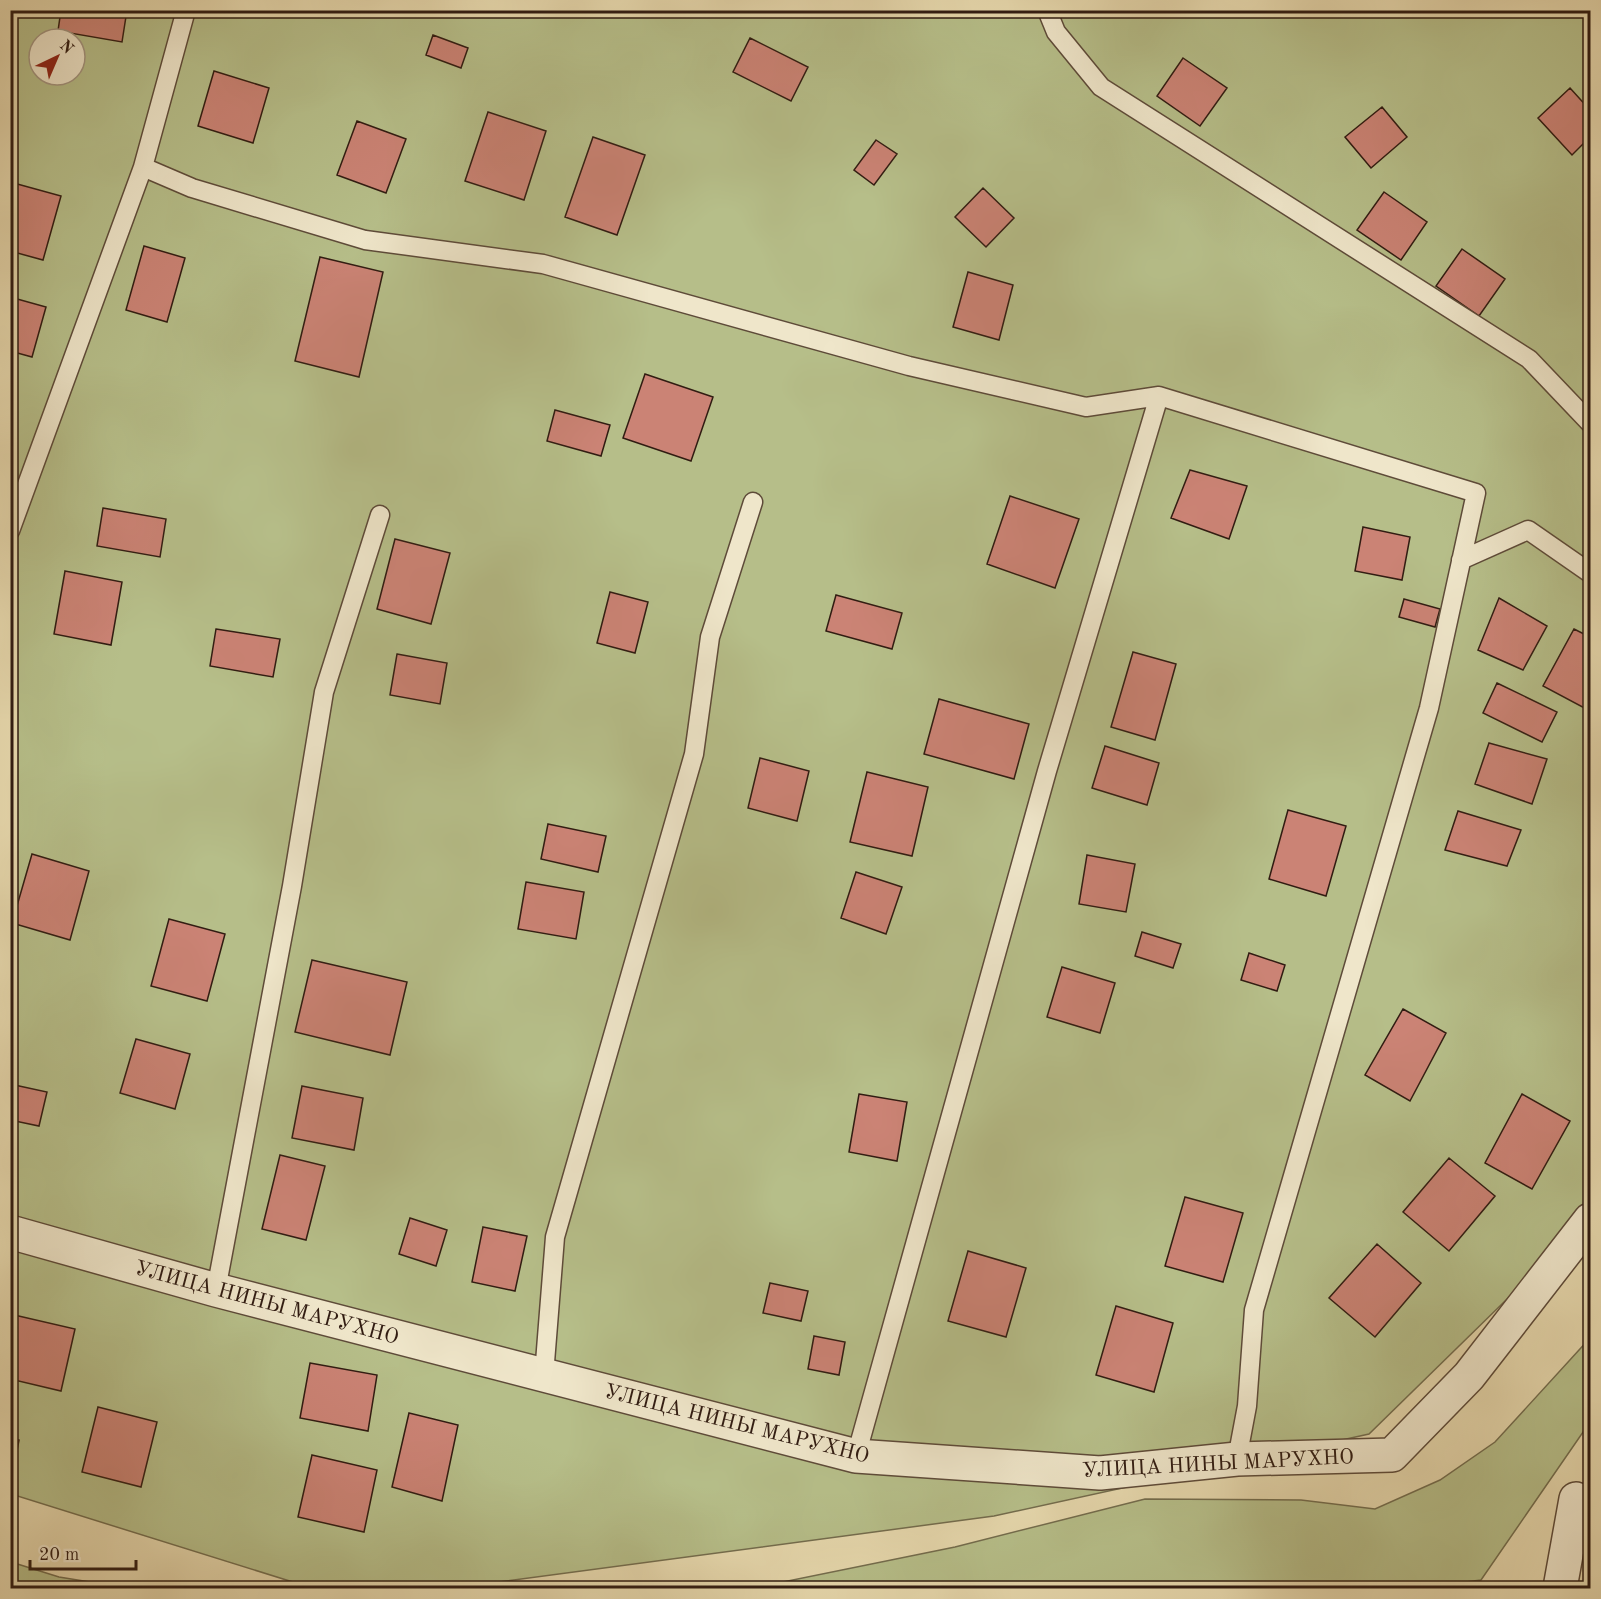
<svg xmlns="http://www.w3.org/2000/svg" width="1601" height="1599" viewBox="0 0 1601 1599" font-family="'Old Standard TT',serif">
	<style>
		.green { fill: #b6be89; stroke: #746d4e; stroke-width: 1.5; fill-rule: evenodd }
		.building { fill: #cb8375; stroke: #311c12; stroke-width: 1.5 }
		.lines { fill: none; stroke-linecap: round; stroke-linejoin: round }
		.lane-casing { stroke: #5e4b39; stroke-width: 21 }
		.street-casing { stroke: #5e4b39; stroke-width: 36 }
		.lane { stroke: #efe6ca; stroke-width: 18 }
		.street { stroke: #efe6ca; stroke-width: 33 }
		.labels { text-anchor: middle; stroke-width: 5; stroke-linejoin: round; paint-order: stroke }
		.street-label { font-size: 21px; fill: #311c12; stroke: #efe6ca }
	</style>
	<rect width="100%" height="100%" fill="#e6d8ad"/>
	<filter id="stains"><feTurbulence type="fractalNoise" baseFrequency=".00333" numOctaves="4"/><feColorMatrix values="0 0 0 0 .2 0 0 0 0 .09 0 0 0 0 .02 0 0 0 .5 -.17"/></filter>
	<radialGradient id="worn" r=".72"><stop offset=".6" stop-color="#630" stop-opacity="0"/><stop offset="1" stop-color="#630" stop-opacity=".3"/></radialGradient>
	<!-- green -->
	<path class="green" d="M10,11h1580v1207l-221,216 -375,82 -540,72h-142l-301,-94zM39,39h36v36h-36z
		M1590,1338v84l-109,158 -62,8h-666l202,-41 190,-48 156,1 74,9 65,-29 55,-38z
		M11,1562l48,15 68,11h-116z"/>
	<!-- building -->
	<path class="building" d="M61,10h66l-5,32 -64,-11z
		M433,35l35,13 -7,20 -35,-13z
		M750,38l58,29 -17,34 -58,-29z
		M1183,58l44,30 -27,38 -43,-30z
		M214,71l55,17 -16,55 -55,-17z
		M1570,88l20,22v27l-18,18 -34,-37z
		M1382,107l25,30 -36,31 -26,-31z
		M488,112l58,19 -22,69 -59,-19z
		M357,121l49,18 -20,54 -49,-18z
		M593,137l52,18 -28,80 -52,-18z
		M876,140l21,14 -23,31 -20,-15z
		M10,182l51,14 -18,64 -33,-9z
		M983,188l31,30 -28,29 -31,-30z
		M1384,192l43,30 -26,38 -44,-30z
		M144,246l41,12 -18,64 -41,-12z
		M1462,249l43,30 -26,37 -43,-30z
		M320,257l63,15 -24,105 -64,-16z
		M968,272l45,13 -14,55 -46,-13z
		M10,297l36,10 -14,50 -22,-6z
		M645,374l68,23 -22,64 -68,-23z
		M555,410l55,15 -9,31 -54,-15z
		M1190,470l57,16 -18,53 -58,-21z
		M1010,496l69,23 -24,69 -68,-24z
		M103,508l63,11 -6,38 -63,-11z
		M1363,527l47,10 -8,43 -47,-9z
		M395,539l55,14 -19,71 -54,-15z
		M65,571l57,11 -11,63 -57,-11z
		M610,592l38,10 -13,51 -38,-10z
		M836,595l66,18 -10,36 -66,-18z
		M1499,598l48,28 -24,44 -45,-20z
		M1404,599l36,10 -5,18 -36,-10z
		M216,629l64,10 -7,38 -63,-11z
		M1574,629l16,8v74l-47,-25z
		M1133,652l43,12 -21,76 -44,-13z
		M397,654l50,9 -7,41 -50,-9z
		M1497,683l60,29 -15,30 -59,-29z
		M939,699l90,25 -15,55 -90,-25z
		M1489,743l58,16 -15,45 -57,-20z
		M1105,746l54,17 -12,42 -55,-17z
		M760,758l49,13 -12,50 -49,-13z
		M867,772l61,15 -16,69 -62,-14z
		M1288,810l58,16 -20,70 -57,-17z
		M1458,811l63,19 -14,36 -62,-16z
		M548,824l58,12 -8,36 -57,-13z
		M32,854l57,17 -19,69 -58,-17z
		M1087,855l48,9 -9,48 -47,-8z
		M856,872l46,15 -16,47 -45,-16z
		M526,882l58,10 -8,47 -58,-10z
		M169,919l56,15 -18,67 -56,-15z
		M1142,932l39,12 -8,24 -38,-12z
		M1249,953l36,12 -8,26 -36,-11z
		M312,960l95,22 -17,73 -95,-23z
		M1062,967l53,16 -15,50 -53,-16z
		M1403,1009l43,24 -36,68 -45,-26z
		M136,1039l54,15 -15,55 -55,-16z
		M10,1084l37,8 -8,34 -29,-6z
		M302,1086l61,12 -9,52 -62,-12z
		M859,1094l48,8 -10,59 -48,-9z
		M1522,1094l48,27 -38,68 -47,-26z
		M280,1155l45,11 -19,74 -44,-11z
		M1449,1158l46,38 -46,55 -46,-39z
		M1185,1197l58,16 -20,69 -58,-16z
		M410,1218l37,12 -11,36 -37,-12z
		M483,1227l44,9 -12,55 -43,-9z
		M1377,1244l44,39 -46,54 -46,-39z
		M968,1251l58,17 -20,69 -58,-16z
		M770,1283l38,8 -7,30 -38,-8z
		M1116,1306l57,17 -19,69 -58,-17z
		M10,1314l65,15 -14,62 -51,-12z
		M814,1336l31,6 -6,33 -31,-6z
		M310,1363l67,12 -9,56 -68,-13z
		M98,1407l59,15 -16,65 -59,-15z
		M409,1413l49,12 -16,76 -50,-14z
		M10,1438l9,2 -8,42h-1z
		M312,1455l65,15 -13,62 -66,-15z"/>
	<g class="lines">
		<!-- lane casing -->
		<g class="lane-casing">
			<path id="lane" d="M1047,10l9,22 45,55 428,272 61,64
				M143,167l43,-157
				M1159,396l317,97 -47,215 -175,602 -7,96 -10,53
				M10,531l133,-364 49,21 173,52 178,24 366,102 177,41 73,-11 -112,375 -191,685
				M1461,560l67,-30 62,43
				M216,1290l76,-404 32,-194 56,-177
				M544,1375l11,-138 139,-483 16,-117 43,-135"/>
		</g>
		<!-- street casing -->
		<g class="street-casing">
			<path id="street" d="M10,1232l206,58 640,166 244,17 137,-14 155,-4 77,-79 121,-156
				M1560,1588l16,-89"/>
		</g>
		<!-- lane -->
		<use href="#lane" class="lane"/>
		<!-- street -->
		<use href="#street" class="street"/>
	</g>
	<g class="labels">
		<!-- street labels -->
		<g class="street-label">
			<text transform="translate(267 1302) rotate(15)" y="7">УЛИЦА НИНЫ МАРУХНО</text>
			<text transform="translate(737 1423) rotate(14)" y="7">УЛИЦА НИНЫ МАРУХНО</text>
			<text transform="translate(1218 1463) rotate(-3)" y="7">УЛИЦА НИНЫ МАРУХНО</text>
		</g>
	</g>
	<!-- margin -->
	<rect width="1601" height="1599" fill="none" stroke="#e6d8ad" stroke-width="36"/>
	<rect x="12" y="12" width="1577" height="1575" fill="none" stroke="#311c12" stroke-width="3"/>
	<rect x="18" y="18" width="1565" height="1563" fill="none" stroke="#311c12" stroke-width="1.5"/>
	<!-- north arrow -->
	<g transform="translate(57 57) rotate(44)"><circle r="28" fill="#efe6ca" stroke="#a39580" stroke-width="1.5"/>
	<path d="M0-4.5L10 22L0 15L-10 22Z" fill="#8f2418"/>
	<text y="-9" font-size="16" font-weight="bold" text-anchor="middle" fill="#311c12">N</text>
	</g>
	<!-- scale -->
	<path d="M30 1560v9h106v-9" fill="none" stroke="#311c12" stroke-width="3"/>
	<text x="39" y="1560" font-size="18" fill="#311c12" stroke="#efe6ca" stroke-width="4.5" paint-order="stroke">20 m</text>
	<rect width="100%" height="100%" filter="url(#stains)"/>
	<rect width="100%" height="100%" fill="url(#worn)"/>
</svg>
